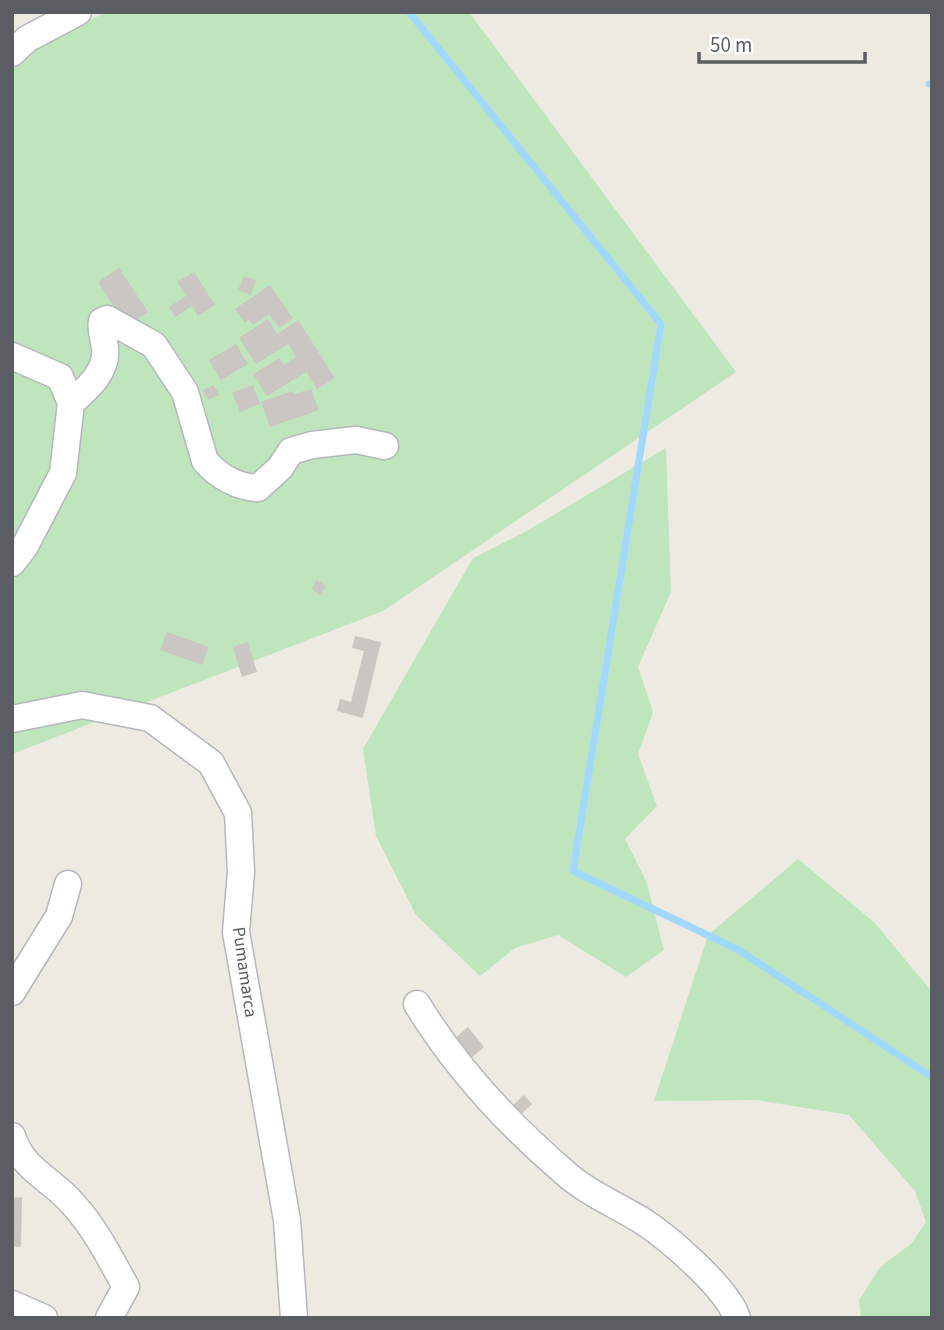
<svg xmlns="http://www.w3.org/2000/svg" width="944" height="1330" viewBox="0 0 944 1330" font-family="'Source Sans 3',sans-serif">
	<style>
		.green { fill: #bfe5bd }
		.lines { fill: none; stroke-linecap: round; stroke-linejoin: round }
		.stream { stroke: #a0d8ff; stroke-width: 7 }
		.building { fill: #cac6c1 }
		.minor-casing { stroke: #b4b8bc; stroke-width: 29 }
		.minor { stroke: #fff; stroke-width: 26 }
		.labels { text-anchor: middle; stroke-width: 5; stroke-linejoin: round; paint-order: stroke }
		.street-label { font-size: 18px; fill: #5a5e62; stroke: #fff }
	</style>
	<rect width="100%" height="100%" fill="#edeae1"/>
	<!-- green -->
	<path class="green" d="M107,12h362l267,360 -353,239 -371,143v-695l6,-6z
		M666,448l5,144 -33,75 15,45 -15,42 19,52 -32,33 22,44 17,67 -38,27 -68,-42 -43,13 -35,28 -64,-61 -40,-79 -13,-87 110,-191 52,-26z
		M798,859l76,63 58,70v326h-71l-2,-18 21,-33 31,-23 15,-22 -11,-31 -66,-76 -93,-15 -102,1 54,-166z"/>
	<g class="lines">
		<!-- stream -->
		<path class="stream" d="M409,12l252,312 -88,547 164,78 195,128
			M929,84l3,-1"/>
	</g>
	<!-- building -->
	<path class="building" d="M119,268l29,44 -21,14 -29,-44z
		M194,272l21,33 -17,11 -6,-10 -17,11 -6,-10 17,-11 -9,-14z
		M244,276l12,4 -5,15 -13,-5z
		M270,285l23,33 -14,10 -10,-14 -16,11 -4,-5 -4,3 -10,-14z
		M268,319l9,15 21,-14 37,58 -18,11 -11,-17 -39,24 -14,-22 26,-16 5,7 12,-8 -8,-13 -32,20 -17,-26z
		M236,344l12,20 -27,16 -12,-20z
		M214,385l5,10 -11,5 -5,-10z
		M253,385l7,19 -20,8 -8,-19z
		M311,389l8,21 -49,17 -9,-25 31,-11 2,3z
		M317,580l9,6 -6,9 -9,-6z
		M167,632l42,15 -7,18 -42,-15z
		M355,636l26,6 -18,76 -26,-7 3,-12 11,3 13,-51 -12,-3z
		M248,642l9,30 -15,5 -9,-30z
		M468,1027l16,20 -15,13 -16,-20z
		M524,1095l8,9 -13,12 -8,-9z
		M22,1197l-1,50 -9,-1v-48z"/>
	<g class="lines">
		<!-- minor casing -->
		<g class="minor-casing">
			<path id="minor" d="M12,53l15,-14 51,-27
				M12,356l48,21 11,26 -8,70 -38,73 -13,17
				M71,403c16,-14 37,-32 34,-55 -1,-9 -5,-18 -3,-27l5,-2 47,26 31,47 20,69c14,16 33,26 53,27l22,-20 11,-17 21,-6 44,-5 29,6
				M12,719l70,-14 68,13 61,45 27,50 3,59 -5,60 51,288 7,98
				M12,992l47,-76 9,-32
				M417,1004c39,64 91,120 147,168 22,20 52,33 77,48 28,18 86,68 96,98
				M12,1136c11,35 40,43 61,68 22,24 37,54 53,83l-17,31
				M12,1304l32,14"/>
		</g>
		<!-- minor -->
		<use href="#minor" class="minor"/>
	</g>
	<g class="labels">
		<!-- street labels -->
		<g class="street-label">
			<text transform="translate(245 972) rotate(82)" y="6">Pumamarca</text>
		</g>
	</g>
	<!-- border -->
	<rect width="944" height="1330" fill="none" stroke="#5a5e62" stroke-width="28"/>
	<!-- scale -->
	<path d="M699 52v10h166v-10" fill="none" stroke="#5a5e62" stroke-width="3.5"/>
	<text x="710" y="52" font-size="21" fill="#5a5e62" stroke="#ffffff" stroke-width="5" paint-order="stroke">50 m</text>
</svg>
